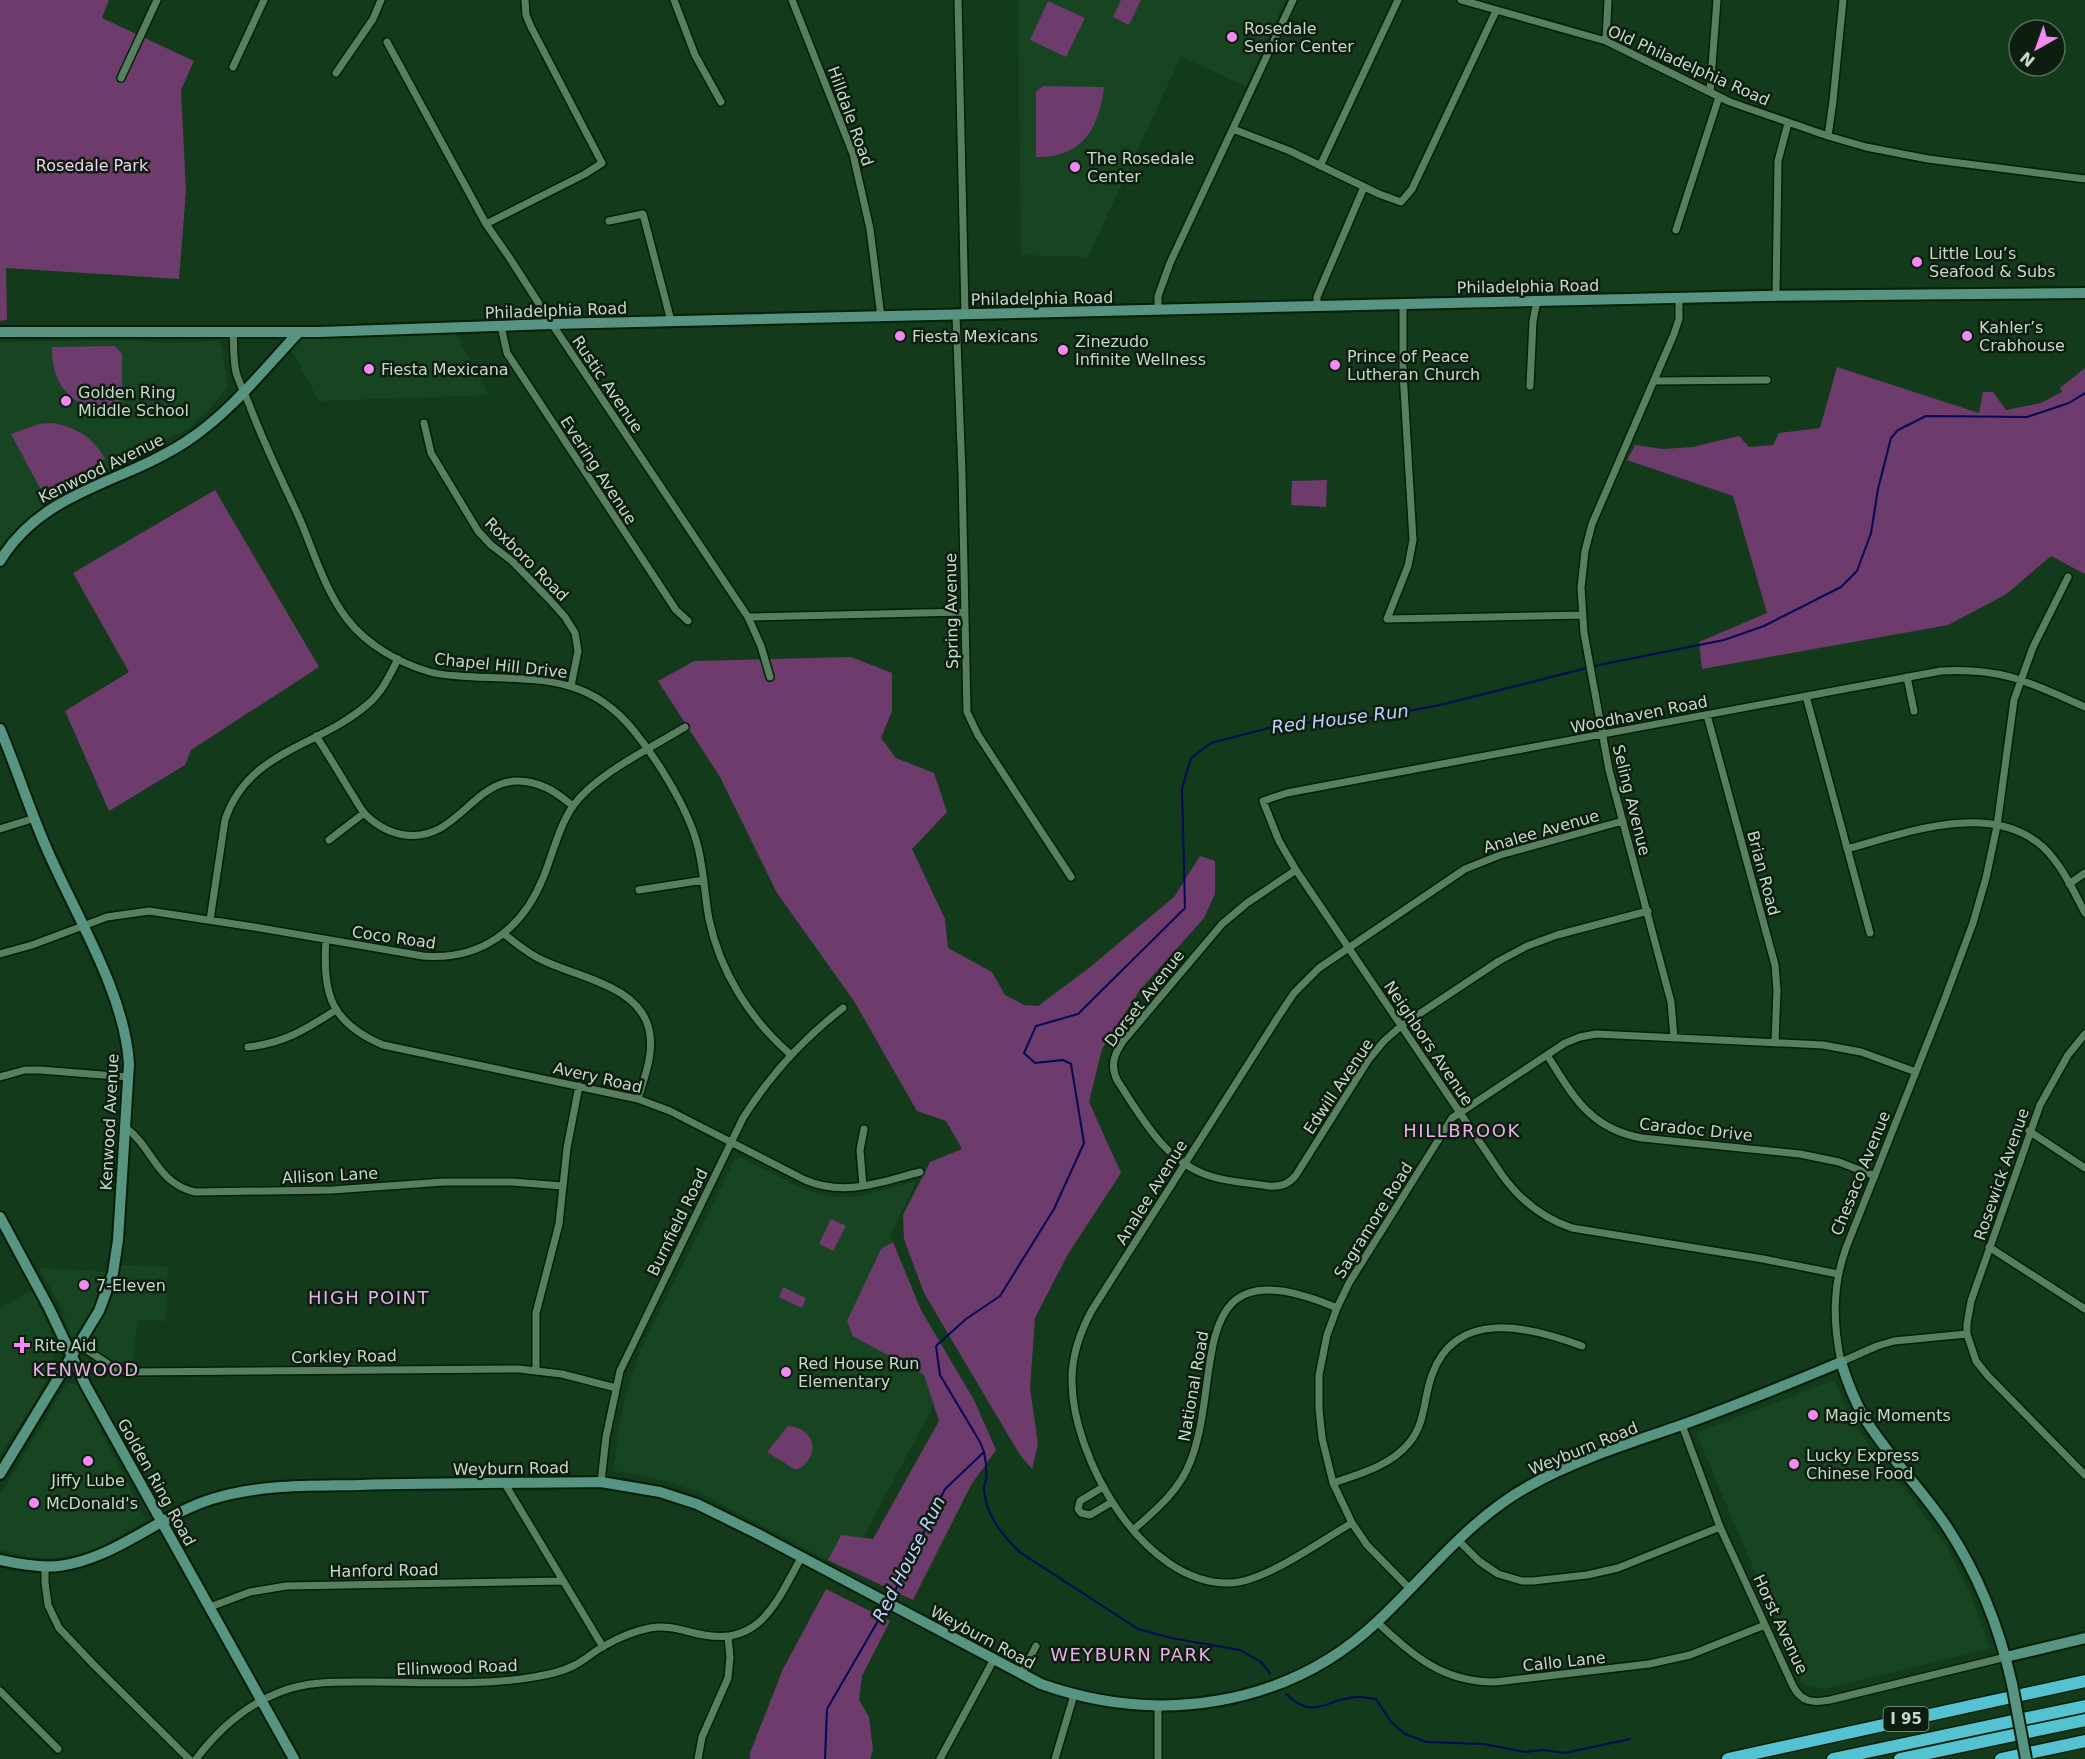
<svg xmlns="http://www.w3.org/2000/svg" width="2085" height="1759" viewBox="0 0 2085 1759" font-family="'DejaVu Sans',sans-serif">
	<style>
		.built { fill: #174521 }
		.green { fill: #6d3b6c }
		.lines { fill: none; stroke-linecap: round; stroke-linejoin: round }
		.stream { stroke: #060955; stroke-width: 2 }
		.street-casing { stroke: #031f09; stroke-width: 10 }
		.secondary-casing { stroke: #031f09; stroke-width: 14 }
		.highway-casing { stroke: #031f09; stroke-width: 15 }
		.street { stroke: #58805e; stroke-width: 7 }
		.secondary { stroke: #579481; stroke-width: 10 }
		.highway { stroke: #55c2d2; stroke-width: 12 }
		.secondary-bridge-casing { stroke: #031f09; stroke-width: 14; stroke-linecap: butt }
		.secondary-bridge { stroke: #579481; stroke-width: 10 }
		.poi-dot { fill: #f389f1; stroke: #0d1d10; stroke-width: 2 }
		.labels { text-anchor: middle; stroke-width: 5; stroke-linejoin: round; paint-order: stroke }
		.shield { fill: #0d1d10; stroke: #8ea190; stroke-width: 1.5 }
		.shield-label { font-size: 15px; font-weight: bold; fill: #c5dac7 }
		.poi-label { font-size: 16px; fill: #c5dac7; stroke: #0d1d10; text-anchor: start }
		.street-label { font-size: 16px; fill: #c5dac7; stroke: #0d1d10 }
		.park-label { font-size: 16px; fill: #f7d1f5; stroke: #0d1d10 }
		.water-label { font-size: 18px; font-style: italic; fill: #bfd0fc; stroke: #0d1d10 }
		.neighbourhood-label { font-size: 18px; letter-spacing: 1.5px; fill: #eaafe7; stroke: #0d1d10 }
	</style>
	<rect width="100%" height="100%" fill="#143a1c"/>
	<!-- built -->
	<path class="built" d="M1018,0h267l-39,87 -65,-31 -93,201 -67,-2z
		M456,334l33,61 -170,6 -28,-52 8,-8 8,-3z
		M130,340l36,3 51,-2 5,6 6,40 -21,24 -19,17 -156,87 -24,24 -8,11v-208z
		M740,1157l65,33 27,7 28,-1 57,-15 -27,55 54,149 -98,185 -146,-77 -34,-12 -49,-10 -3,-2 4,-40 9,-39 12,-37 96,-194z
		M120,1265l48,2 -2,54 -28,-1 -6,47 -12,-1 -31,-20 -1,-5 27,-50z
		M39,1268l68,4 -14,37 -19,29 -4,-4 -8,-25z
		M32,1290l19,40 5,21 -5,18 -16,33 -35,53v-147z
		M1835,1380l12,31 22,35 48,59 31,44 22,44 20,55 -166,41 -14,-2 -8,-4 -106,-250z
		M67,1383l11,2 68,135 -46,27 -22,7 -24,4 -26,-1 -28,-8v-54z"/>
	<!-- green -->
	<path class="green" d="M0,0h109l-7,18 92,43 -13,29 5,101 -7,88 -173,-11 1,52 -7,1z
		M1121,0h20l-12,25 -16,-8z
		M1048,1l37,17 -19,39 -36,-17z
		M1043,86l61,1c-5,42 -22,71 -68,70v-65z
		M115,346l7,8v61c-42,-4 -71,-22 -70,-68z
		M1837,367l142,46 4,-21h10l13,18 35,-7 21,-11 -2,-4 25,-20v206l-34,-18 -46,39 -57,30 -246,44 -3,-27 68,-29 -34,-117 -106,-36 8,-15 28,4 29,-2 47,-11 10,11 24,-2 6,-12 41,-5z
		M52,423c24,4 41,14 53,36l-54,32 -11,-3 -29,-54 28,-10z
		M1327,480l-1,27 -35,-2 1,-24z
		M215,490l104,177 -128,83 -6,15 -76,46 -44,-100 64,-39 -56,-99z
		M851,657l41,16v38l-11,27 15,20 38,15 13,39 -35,37 33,70 3,29 44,24 13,23 19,10 14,1 51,-38 85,-71 26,-41 15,5v33l-11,24 -64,72 -38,59 -13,53 32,71 -53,81 -33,64 -5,70 8,56 -6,25 -12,-14 -96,-162 -20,-54 -1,-24 27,-53 32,-13 -16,-28 -29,-10 -63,-110 -77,-108 -57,-116 -62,-96 36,-20z
		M831,1219l15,7 -13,25 -14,-7z
		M893,1242l28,68 53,90 22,50 -25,35 -58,115 -85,-40 13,-25 32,4 66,-118 -15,-46 -71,-39 -6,-15 34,-72z
		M783,1287l23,11 -4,10 -23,-11z
		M788,1426c27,2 33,28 11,43h-5l-27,-17z
		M826,1589l64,32 -28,55 -3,24 10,17 4,33 -3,9h-120v-6l33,-84z"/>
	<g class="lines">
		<!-- stream -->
		<path class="stream" d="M984,1452c2,9 3,18 2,28 -1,3 -2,6 -2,9 1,25 20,49 37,64l117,76 33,9 69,12 21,12 9,11
			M891,1599l54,-110 39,-37 -4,-10 -40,-67 -4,-29 30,-27 34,-23 54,-87 30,-66 -13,-79 -8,-4 -28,3 -11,-10 12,-27 42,-12 107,-106 -3,-120 9,-30 20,-15 74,-19 81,-5 74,-14 159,-40 125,-25 40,-14 77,-39 16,-16 14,-38 7,-44 13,-51 7,-8 28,-14 101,1 42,-14 16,-10
			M1286,1694c29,28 40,4 71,3 6,-1 13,2 19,2l15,23 14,12 22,8 57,2 41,8 17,-2 23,3 65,-14
			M825,1759l2,-50 59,-102"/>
		<!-- street casing -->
		<g class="street-casing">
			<path id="street" d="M674,0l21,55 26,47
				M792,0l61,154 17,75 11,88
				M958,0l7,315
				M1461,0l145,41 124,61 98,34 38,11 62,12 157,20
				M1606,41l2,-41
				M387,42l99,182 23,33 43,67 196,293 13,29 9,31
				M233,67l31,-67
				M336,73l37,-54 8,-19
				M121,78l36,-78
				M1710,92l7,-92
				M1233,129l57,22 89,43 22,8 11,-13 84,-178
				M1828,136l5,-35 10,-101
				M1320,166l78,-166
				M609,221l34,-7 28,107
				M486,224l99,-50 17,-11 -71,-136 -5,-12 -1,-15
				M1676,230l43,-133
				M1776,296l2,-135 10,-38
				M1403,304v68l10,168 -5,26 -21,53 195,-4
				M1317,306v-9l47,-110
				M1158,310v-14l12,-33 123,-263
				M956,315l6,159 5,238 11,23 93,142
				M501,326l6,27 169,257 12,11
				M233,332c1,13 0,27 3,40 3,11 9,22 13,32 14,38 32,74 49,111 15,34 26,74 49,104 20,26 52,44 83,53 15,4 30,4 45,5 65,3 114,-2 159,54 23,28 52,75 62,109 8,26 8,53 13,79 11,53 41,100 81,135
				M1654,381l113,-1
				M1530,386l3,-65 4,-20
				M424,423l7,30 47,78 13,14 21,16 37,38 16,18 10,16 3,18 -7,35
				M748,617l216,-5
				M1907,677l7,34
				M1806,696l64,237
				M1707,715l68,250 2,25 -2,52
				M316,736c12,18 23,37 34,55 5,7 9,16 15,23 11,11 25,19 40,21 61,8 72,-79 142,-47 9,4 18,12 26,18
				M0,829l35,-11
				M329,840l35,-27
				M1847,849c58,-16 144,-49 196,-2 19,18 30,43 42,66
				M1296,870l-49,33 -25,21 -98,116c-10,14 -14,25 -7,40 25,38 48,83 96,97 17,5 37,6 55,9 12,1 20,-1 28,-11l73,-116 15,-18 17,-15 98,-65 28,-15 30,-11 91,-24
				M2069,884l16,-11
				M639,890l65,-10
				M210,920l15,-100c23,-70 94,-73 143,-116 14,-12 22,-29 30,-45
				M504,934c12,9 24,20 38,26 37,18 102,26 108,75 3,22 -6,43 -12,64
				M326,940c-4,54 5,83 57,105l255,54 32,12 135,69c40,17 75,2 115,-8
				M0,954l32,-9 75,-28 42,-6 105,16 169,29c57,5 99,-26 120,-78 10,-24 15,-50 30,-72 23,-32 78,-58 112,-79
				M2085,1034l-17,21 -28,50 -69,196 -4,23v10l9,27 12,15 97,99
				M1674,1038l-3,-36 -62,-232 -25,-137 -3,-45 4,-37 7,-27 82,-190 5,-15v-21
				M248,1047c37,-4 58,-18 88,-37
				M1547,1055c26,41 43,74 95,83l158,16 39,8 36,14
				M0,1077l25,-7h15l88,7
				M125,1127c28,20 31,56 70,65l137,-2 112,-8h68l51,4
				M2029,1131l56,37
				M863,1186l-3,-36 4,-21
				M1989,1247l96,62
				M1838,1274l-75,-15 -191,-31c-30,-10 -52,-28 -70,-53l-206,-305 -17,-29 -16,-40 24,-8 37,-7 617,-115c61,-4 90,12 144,36
				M1967,1334l-73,7 -17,5 -36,16c-8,-39 -9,-75 5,-114l98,-247 29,-78 13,-45 11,-52 17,-126 19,-53 35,-70
				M78,1344l33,22 15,6 393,-3 43,5 54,14
				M536,1370v-57l23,-89 8,-76 12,-62
				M1682,1425l38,102 73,159c9,17 20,17 37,14l176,-43
				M601,1482l5,-45 14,-66 123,-253c27,-43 60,-79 100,-110
				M1333,1483c27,-9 57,-17 76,-40 17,-20 14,-44 23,-68 24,-68 99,-48 150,-29
				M505,1484l98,163
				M1103,1487l-23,14 -2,8 3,4 9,2 22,-13
				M1352,1523c-32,18 -87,59 -122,60 -87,2 -159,-127 -158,-204 0,-25 8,-47 20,-69l186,-293 16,-24 25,-25 146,-99 35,-14 123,-34
				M1133,1530c24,-21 47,-40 58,-70 33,-88 -9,-218 146,-152
				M1458,1540l21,21 19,13 24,7h11l54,-6 31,-7 102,-41
				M45,1566v16l3,23 11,23 35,37 95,94
				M1410,1589l-43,-44 -15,-22 -19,-40 -11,-45 -3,-29v-34l8,-40 10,-27 12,-25 103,-165 113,-75 15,-6 16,-3 227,11 38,7 55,20
				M210,1607l40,-15 36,-6 276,-5
				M1377,1622c37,34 65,60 118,60l154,-18 41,-9 75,-30
				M1021,1675l15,-29
				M0,1691l58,58
				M1158,1707v52
				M196,1759c22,-29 50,-54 84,-67 29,-12 64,-10 95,-10 52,0 107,4 159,-5 13,-2 27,-5 39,-11 11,-5 20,-14 31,-20 14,-8 30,-15 46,-18 20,-4 35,4 54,7 57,11 74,-36 97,-77
				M698,1759l4,-22 26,-59 2,-21 -2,-20
				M940,1759l53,-98
				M1055,1759l19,-64"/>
		</g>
		<!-- secondary casing -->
		<g class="secondary-casing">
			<path id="secondary" d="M0,332h319l233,-8 765,-18 447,-10 321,-3
				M0,561c43,-71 122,-77 187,-120 43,-28 77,-72 112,-109
				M0,729c18,42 31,86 50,127 28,63 75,139 79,208l-11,176 -5,33 -14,38 -99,163
				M0,1217l49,91 37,78 208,373
				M0,1560c18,4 40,8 59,6 56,-7 99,-50 153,-67 49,-15 98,-13 148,-14 80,-2 161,-2 241,-3l59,10 37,12 61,30 283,150c116,41 245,24 337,-63 50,-47 91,-102 151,-135 46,-26 98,-42 147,-59 56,-20 110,-42 165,-65 6,19 13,38 23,55 23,38 56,70 81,107 33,49 54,102 67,160
				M2006,1657l79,-19"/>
		</g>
		<!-- highway casing -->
		<g class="highway-casing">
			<path id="highway" d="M1728,1759l357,-78
				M1833,1759l252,-53
				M1900,1759l185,-39
				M2001,1759l84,-18"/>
		</g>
		<!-- street -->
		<use href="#street" class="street"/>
		<!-- secondary -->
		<use href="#secondary" class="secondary"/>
		<!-- highway -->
		<use href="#highway" class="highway"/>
		<!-- secondary-bridge casing -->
		<g class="secondary-bridge-casing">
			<path id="secondary-bridge" d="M2012,1684l14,75"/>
		</g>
		<!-- secondary-bridge -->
		<use href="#secondary-bridge" class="secondary-bridge"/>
	</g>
	<!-- markers -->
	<g class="poi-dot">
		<circle cx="1232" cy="37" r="6"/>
		<circle cx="1075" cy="167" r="6"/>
		<circle cx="1917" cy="262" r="6"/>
		<circle cx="900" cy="336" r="6"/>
		<circle cx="1967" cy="336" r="6"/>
		<circle cx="1063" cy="350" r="6"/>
		<circle cx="1335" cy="365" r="6"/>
		<circle cx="369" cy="369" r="6"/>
		<circle cx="66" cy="401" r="6"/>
		<circle cx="84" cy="1285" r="6"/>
		<path d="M19 1336h6v6h6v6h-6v6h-6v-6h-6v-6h6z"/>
		<circle cx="786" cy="1372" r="6"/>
		<circle cx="1813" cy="1415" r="6"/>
		<circle cx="88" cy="1461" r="6"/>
		<circle cx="1794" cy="1464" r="6"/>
		<circle cx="34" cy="1503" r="6"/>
	</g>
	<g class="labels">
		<!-- shield labels -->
		<rect class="shield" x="1883.5" y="1707" width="45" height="24" rx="4.5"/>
		<g class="shield-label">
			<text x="1906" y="1724">I 95</text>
		</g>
		<!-- poi labels -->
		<g class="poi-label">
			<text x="1244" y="34">Rosedale<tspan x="1244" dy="18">Senior Center</tspan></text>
			<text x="1087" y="164">The Rosedale<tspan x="1087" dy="18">Center</tspan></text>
			<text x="1929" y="259">Little Lou’s<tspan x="1929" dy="18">Seafood &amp; Subs</tspan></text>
			<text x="1979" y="333">Kahler’s<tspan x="1979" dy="18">Crabhouse</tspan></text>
			<text x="912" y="342">Fiesta Mexicans</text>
			<text x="1075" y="347">Zinezudo<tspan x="1075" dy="18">Infinite Wellness</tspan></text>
			<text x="1347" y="362">Prince of Peace<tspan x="1347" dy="18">Lutheran Church</tspan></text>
			<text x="381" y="375">Fiesta Mexicana</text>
			<text x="78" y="398">Golden Ring<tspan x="78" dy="18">Middle School</tspan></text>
			<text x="96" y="1291">7-Eleven</text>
			<text x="34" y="1351">Rite Aid</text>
			<text x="798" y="1369">Red House Run<tspan x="798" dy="18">Elementary</tspan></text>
			<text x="1825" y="1421">Magic Moments</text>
			<text x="1806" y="1461">Lucky Express<tspan x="1806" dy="18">Chinese Food</tspan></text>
			<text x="88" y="1486" text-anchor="middle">Jiffy Lube</text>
			<text x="46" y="1509">McDonald's</text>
		</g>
		<!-- street labels -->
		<g class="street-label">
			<text transform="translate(1689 65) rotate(24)" y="6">Old Philadelphia Road</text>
			<text transform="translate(851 116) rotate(70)" y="6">Hilldale Road</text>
			<text transform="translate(1528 286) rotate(-1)" y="6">Philadelphia Road</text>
			<text transform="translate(1042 298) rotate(-1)" y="6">Philadelphia Road</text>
			<text transform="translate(556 310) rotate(-2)" y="6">Philadelphia Road</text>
			<text transform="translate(608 384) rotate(56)" y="6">Rustic Avenue</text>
			<text transform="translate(101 468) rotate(-26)" y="6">Kenwood Avenue</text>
			<text transform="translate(599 470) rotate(57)" y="6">Evering Avenue</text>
			<text transform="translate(527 559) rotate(45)" y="6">Roxboro Road</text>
			<text transform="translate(951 611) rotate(-91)" y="6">Spring Avenue</text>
			<text transform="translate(501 665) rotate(6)" y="6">Chapel Hill Drive</text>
			<text transform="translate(1639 714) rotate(-11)" y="6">Woodhaven Road</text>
			<text transform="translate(1632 800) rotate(76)" y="6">Seling Avenue</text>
			<text transform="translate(1541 831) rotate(-16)" y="6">Analee Avenue</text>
			<text transform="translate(1764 873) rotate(75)" y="6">Brian Road</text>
			<text transform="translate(394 937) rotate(8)" y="6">Coco Road</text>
			<text transform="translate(1144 998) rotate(-52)" y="6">Dorset Avenue</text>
			<text transform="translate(1429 1043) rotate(56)" y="6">Neighbors Avenue</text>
			<text transform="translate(598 1077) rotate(13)" y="6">Avery Road</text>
			<text transform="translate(1338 1086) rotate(-56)" y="6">Edwill Avenue</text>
			<text transform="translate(109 1122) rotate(-87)" y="6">Kenwood Avenue</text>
			<text transform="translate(1696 1129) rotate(6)" y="6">Caradoc Drive</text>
			<text transform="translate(1860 1173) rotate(-68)" y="6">Chesaco Avenue</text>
			<text transform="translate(2001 1174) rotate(-71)" y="6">Rosewick Avenue</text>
			<text transform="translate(330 1175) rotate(-3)" y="6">Allison Lane</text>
			<text transform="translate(1151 1192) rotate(-58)" y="6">Analee Avenue</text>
			<text transform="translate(1373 1220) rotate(-58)" y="6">Sagramore Road</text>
			<text transform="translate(677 1222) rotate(-64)" y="6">Burnfield Road</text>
			<text transform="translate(344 1356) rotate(-1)" y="6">Corkley Road</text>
			<text transform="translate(1193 1386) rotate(-80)" y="6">National Road</text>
			<text transform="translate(1583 1448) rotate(-22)" y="6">Weyburn Road</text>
			<text transform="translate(511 1468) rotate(-1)" y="6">Weyburn Road</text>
			<text transform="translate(157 1482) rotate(61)" y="6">Golden Ring Road</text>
			<text transform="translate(384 1570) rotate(-1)" y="6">Hanford Road</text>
			<text transform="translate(1781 1624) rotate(65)" y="6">Horst Avenue</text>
			<text transform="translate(983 1637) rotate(28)" y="6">Weyburn Road</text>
			<text transform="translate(1564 1661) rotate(-6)" y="6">Callo Lane</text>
			<text transform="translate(457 1667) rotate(-2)" y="6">Ellinwood Road</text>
		</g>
		<!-- park labels -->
		<g class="park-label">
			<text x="92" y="171">Rosedale Park</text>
		</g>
		<!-- water labels -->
		<g class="water-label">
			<text transform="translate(1340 719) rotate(-7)" y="6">Red House Run</text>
			<text transform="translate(909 1559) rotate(-63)" y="6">Red House Run</text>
		</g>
		<!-- neighbourhood labels -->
		<g class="neighbourhood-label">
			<text x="1462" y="1137">HILLBROOK</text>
			<text x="369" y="1304">HIGH POINT</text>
			<text x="86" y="1376">KENWOOD</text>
			<text x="1131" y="1661">WEYBURN PARK</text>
		</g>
	</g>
	<!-- north arrow -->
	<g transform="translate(2037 48) rotate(220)"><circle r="28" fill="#0d1d10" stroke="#576959" stroke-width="1.5"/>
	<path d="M0-4.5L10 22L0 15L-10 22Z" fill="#f389f1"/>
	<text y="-9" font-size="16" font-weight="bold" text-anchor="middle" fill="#c5dac7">N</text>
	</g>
</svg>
